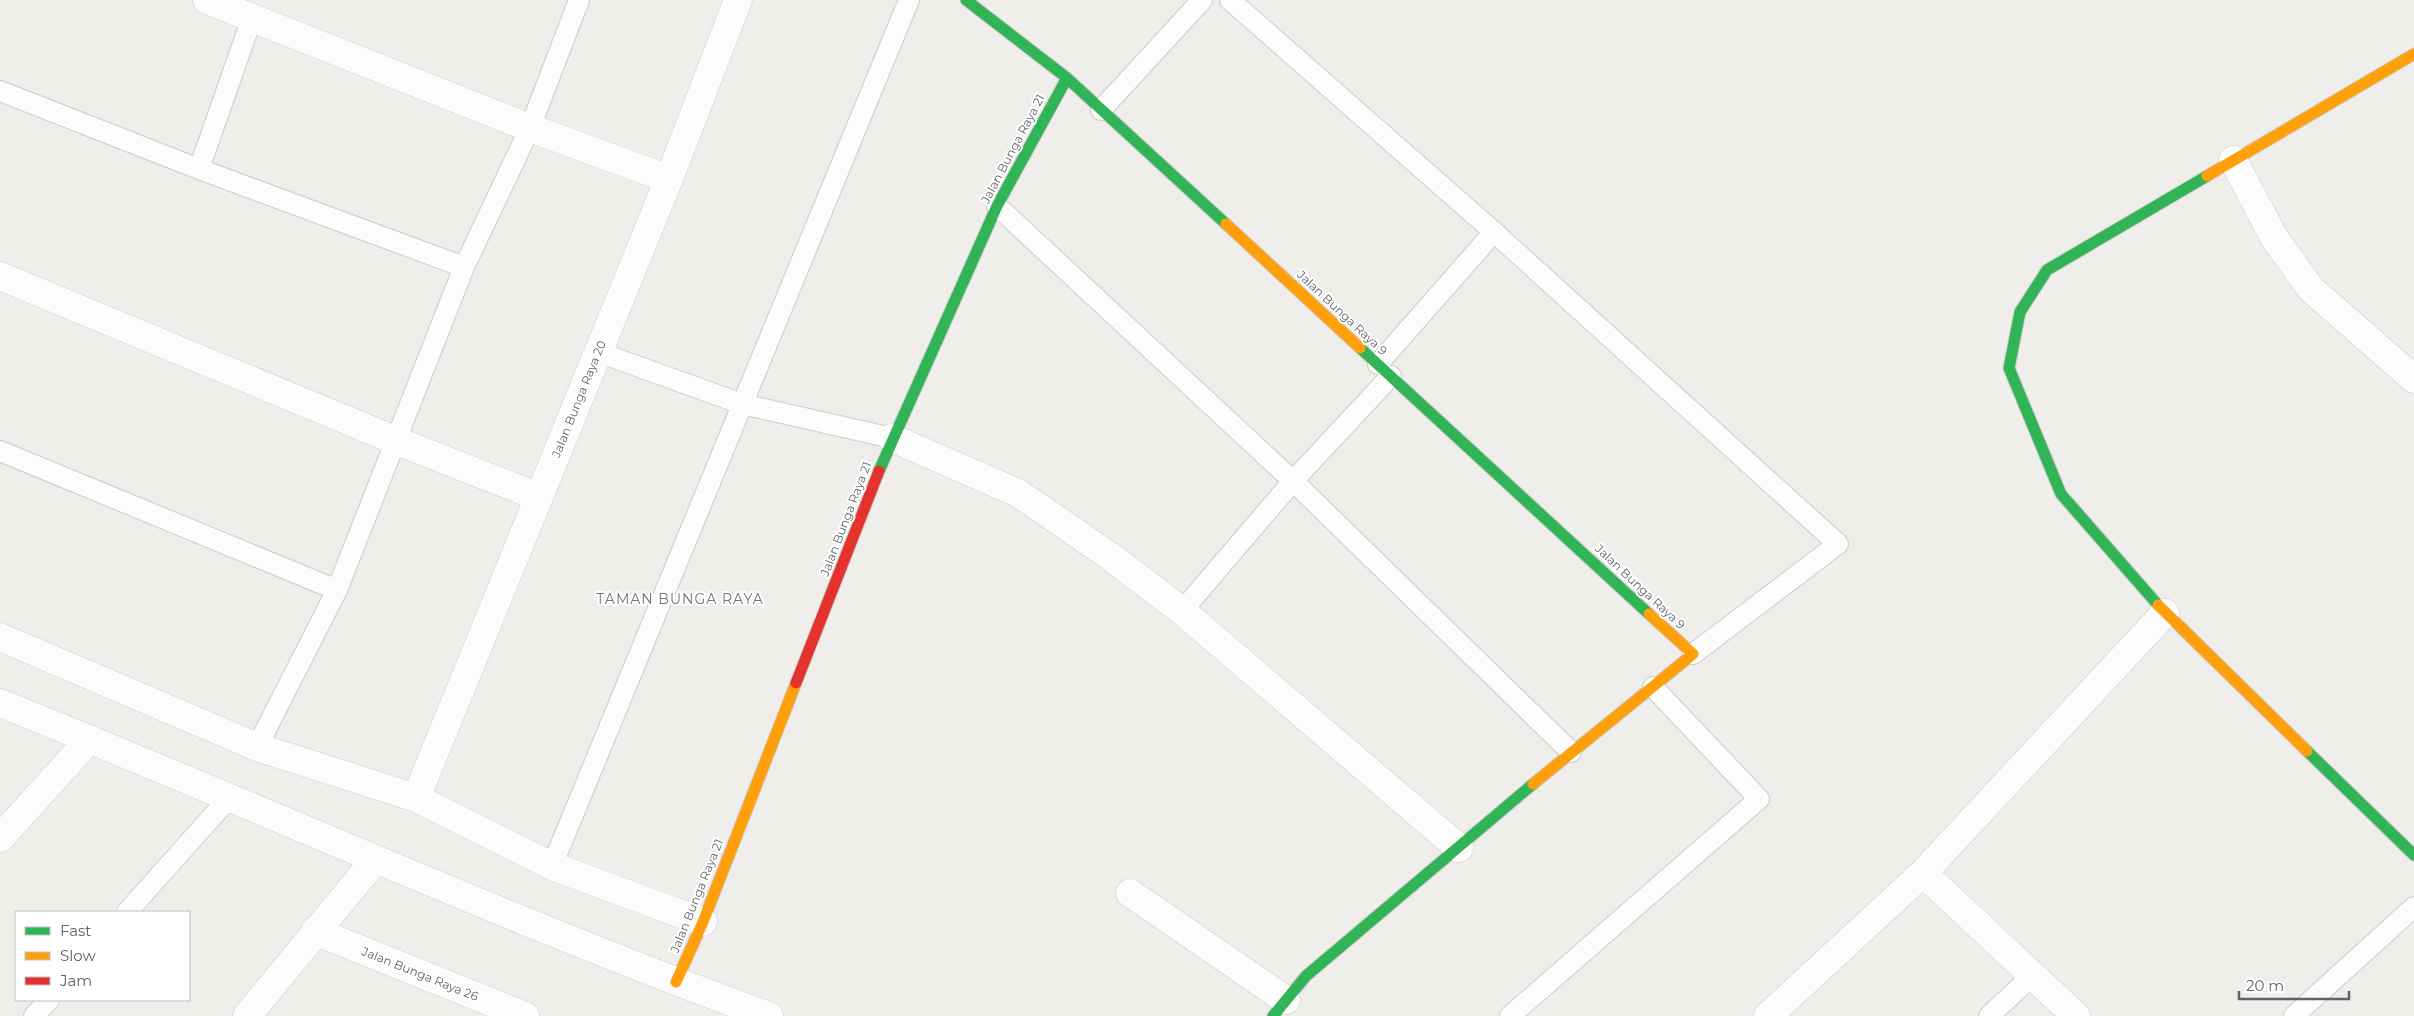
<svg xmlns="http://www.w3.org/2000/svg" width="2414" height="1016" viewBox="0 0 2414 1016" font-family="Montserrat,sans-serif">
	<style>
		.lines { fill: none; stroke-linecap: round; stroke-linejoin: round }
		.lane-casing { stroke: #cbcccc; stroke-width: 22 }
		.street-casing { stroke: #cbcccc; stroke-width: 29 }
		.fast-casing { stroke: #cacacb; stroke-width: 13 }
		.slow-casing { stroke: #cacacb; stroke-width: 13 }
		.jam-casing { stroke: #cacacb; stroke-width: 13 }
		.lane { stroke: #fdfcfc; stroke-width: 20 }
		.street { stroke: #fdfcfc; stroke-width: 28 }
		.fast { stroke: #30b455; stroke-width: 11 }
		.slow { stroke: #ff9f0a; stroke-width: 11 }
		.jam { stroke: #e5322d; stroke-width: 11 }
		.labels { text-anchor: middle; stroke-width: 4; stroke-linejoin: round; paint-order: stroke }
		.street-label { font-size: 12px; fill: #5f6368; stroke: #fff }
		.neighbourhood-label { font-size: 14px; letter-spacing: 1px; fill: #70757a; stroke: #fff }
	</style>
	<rect width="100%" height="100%" fill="#efeeea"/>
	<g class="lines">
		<!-- lane casing -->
		<g class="lane-casing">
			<path id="lane" d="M1230,0l264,232 344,312 -145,110
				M0,91l199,78 265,98
				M1101,110l101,-110
				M199,169l53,-151
				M997,206l296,275 278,271
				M598,352l144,52 150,34
				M1378,364l116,-132
				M0,451l337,139
				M1182,611l111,-130 98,-105
				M257,747l80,-157 127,-323 66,-139 49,-128
				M552,866l357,-866
				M127,912l102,-114
				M34,1016l15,-16
				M1510,1016l249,-217 -106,-112
				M1989,1016l44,-41
				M2294,1016l120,-109"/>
		</g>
		<!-- street casing -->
		<g class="street-casing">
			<path id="street" d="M207,0l323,128 139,51
				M2233,160l42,79 36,50 103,90
				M0,276l397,165 142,56
				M892,438l126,55 93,64 71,54 277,237
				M0,637l257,110 159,51 136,68 151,56
				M0,703c257,103 509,218 769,313
				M416,798l253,-619 69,-179
				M0,838l90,-99
				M1923,873l153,143
				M1130,893l156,107
				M315,931l210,85
				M247,1016l128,-156
				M1768,1016l155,-143 242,-260"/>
		</g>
		<!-- fast casing -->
		<g class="fast-casing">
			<path id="fast" d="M966,0l101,78 159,146
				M1360,348l289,266
				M879,471l118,-265 70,-128
				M2158,605l-97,-111 -52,-126 11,-56 27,-42 160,-94
				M2307,751l107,104
				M1273,1016l33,-40 227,-192"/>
		</g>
		<!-- slow casing -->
		<g class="slow-casing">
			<path id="slow" d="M2207,176l207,-122
				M1226,224l134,124
				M2158,605l149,146
				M1533,784l160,-130 -44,-40
				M676,982l27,-60 93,-239"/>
		</g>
		<!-- jam casing -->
		<g class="jam-casing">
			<path id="jam" d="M796,683l83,-212"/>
		</g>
		<!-- lane -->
		<use href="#lane" class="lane"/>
		<!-- street -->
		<use href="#street" class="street"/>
		<!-- fast -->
		<use href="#fast" class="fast"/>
		<!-- slow -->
		<use href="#slow" class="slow"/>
		<!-- jam -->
		<use href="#jam" class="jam"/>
	</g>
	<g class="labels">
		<!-- street labels -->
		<g class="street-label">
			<text transform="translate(1013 149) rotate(-62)" y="4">Jalan Bunga Raya 21</text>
			<text transform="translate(1342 313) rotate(43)" y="4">Jalan Bunga Raya 9</text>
			<text transform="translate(579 399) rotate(-68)" y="4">Jalan Bunga Raya 20</text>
			<text transform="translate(846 519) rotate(-69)" y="4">Jalan Bunga Raya 21</text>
			<text transform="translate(1640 587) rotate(43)" y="4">Jalan Bunga Raya 9</text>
			<text transform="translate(697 896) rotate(-68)" y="4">Jalan Bunga Raya 21</text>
			<text transform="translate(420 974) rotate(22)" y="4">Jalan Bunga Raya 26</text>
		</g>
		<!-- neighbourhood labels -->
		<g class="neighbourhood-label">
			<text x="680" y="604">TAMAN BUNGA RAYA</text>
		</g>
	</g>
	<!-- legend -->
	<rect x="15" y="911" width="175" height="90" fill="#ffffff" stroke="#bfc1c3"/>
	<rect x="25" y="927" width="25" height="8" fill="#30b455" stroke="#bfc1c3"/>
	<text x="60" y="936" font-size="15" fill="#5f6368">Fast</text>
	<rect x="25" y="952" width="25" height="8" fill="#ff9f0a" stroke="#bfc1c3"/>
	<text x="60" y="961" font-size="15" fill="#5f6368">Slow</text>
	<rect x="25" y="977" width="25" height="8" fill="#e5322d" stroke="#bfc1c3"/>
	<text x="60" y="986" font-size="15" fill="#5f6368">Jam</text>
	<!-- scale -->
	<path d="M2239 991v8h110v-8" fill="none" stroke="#5f6368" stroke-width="2.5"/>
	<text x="2246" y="991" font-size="15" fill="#5f6368" stroke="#ffffff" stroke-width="4" paint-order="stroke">20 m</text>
</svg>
